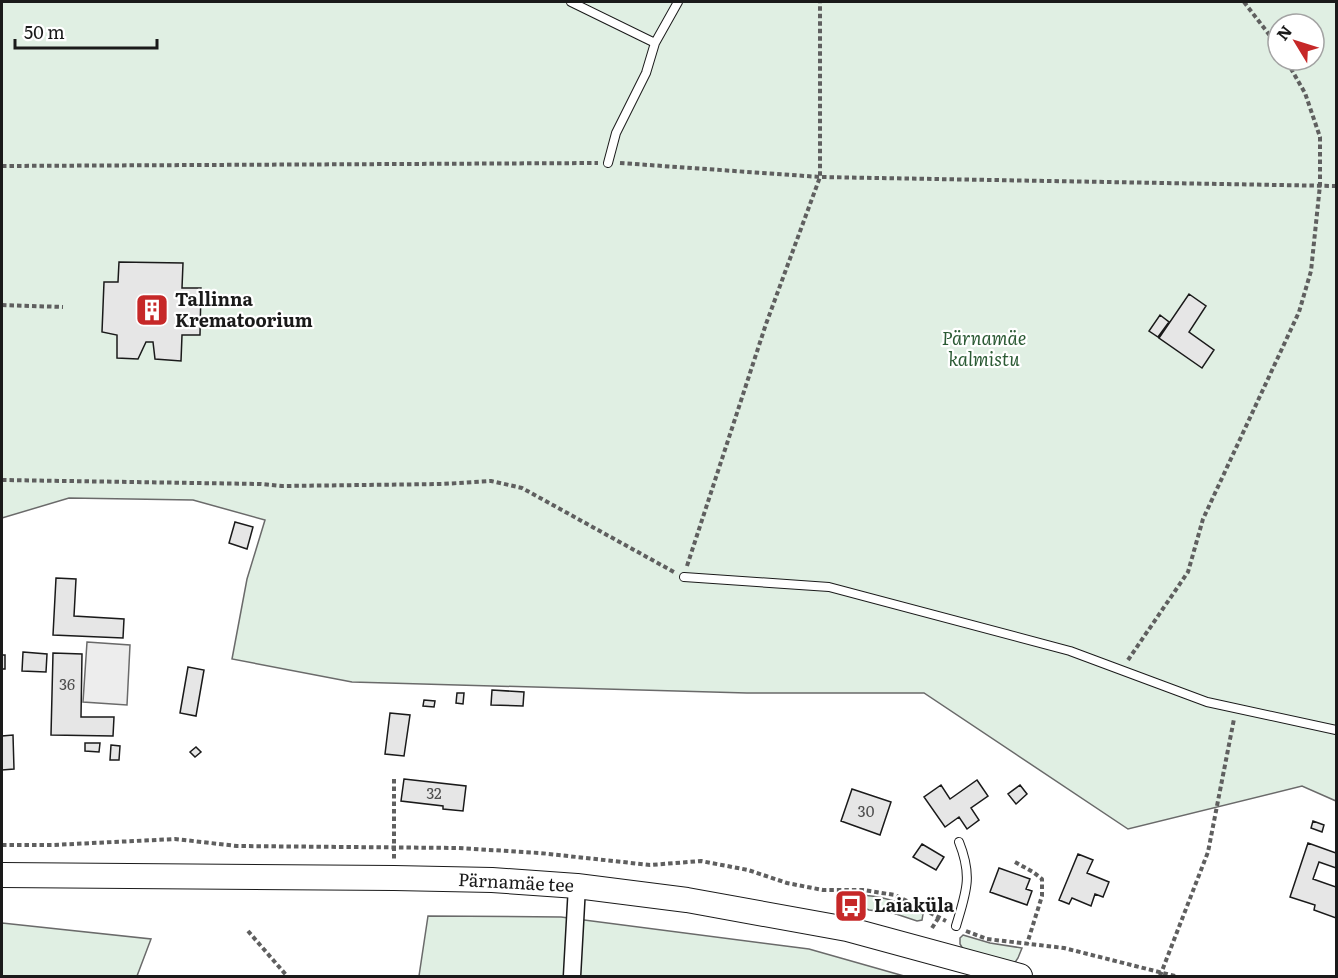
<svg xmlns="http://www.w3.org/2000/svg" width="1338" height="978" viewBox="0 0 1338 978" font-family="Literata,serif">
	<style>
		.green { fill: #e0efe3; stroke: #6a6a6a; stroke-width: 1.5; fill-rule: evenodd }
		.parking { fill: #ededed; stroke: #6a6a6a; stroke-width: 1.5 }
		.building { fill: #e6e6e6; stroke: #1a1a1a; stroke-width: 1.5 }
		.lines { fill: none; stroke-linecap: round; stroke-linejoin: round }
		.service-casing { stroke: #1a1a1a; stroke-width: 10 }
		.minor-casing { stroke: #1a1a1a; stroke-width: 19 }
		.secondary-casing { stroke: #1a1a1a; stroke-width: 26 }
		.path { stroke: #5f5f5f; stroke-width: 4; stroke-dasharray: 4.5 3; stroke-linecap: butt }
		.service { stroke: #fff; stroke-width: 8 }
		.minor { stroke: #fff; stroke-width: 16 }
		.secondary { stroke: #fff; stroke-width: 24 }
		.labels { text-anchor: middle; stroke-width: 4.5; stroke-linejoin: round; paint-order: stroke }
		.number-label { font-size: 15px; fill: #4d4d4d }
		.poi-label { font-size: 18px; font-weight: bold; fill: #1a1a1a; stroke: #fff; text-anchor: start }
		.park-label { font-size: 18px; font-style: italic; fill: #2b5a34; stroke: #fff }
		.street-label { font-size: 18px; fill: #1a1a1a; stroke: #fff }
	</style>
	<rect width="100%" height="100%" fill="#fff"/>
	<!-- green -->
	<path class="green" d="M2,2h1334v799l-34,-15 -174,43 -204,-136h-177l-395,-11 -120,-23 15,-80 18,-59 -72,-20 -124,-2 -67,20zM1278,24h36v36h-36z
		M855,895c26,0 46,7 68,19l-1,6 -5,1 -24,-8 -24,-3 -7,-3v-5l-4,-3 -13,-1z
		M428,916l133,1 248,32 95,27h-485z
		M2,923l149,16 -14,37h-135z
		M963,935l27,8 32,5 -4,10 -4,6 -51,-15 -3,-5v-6z"/>
	<!-- parking -->
	<path class="parking" d="M87,642l43,3 -3,60 -44,-3z"/>
	<!-- building -->
	<path class="building" d="M119,262l64,1 -1,25h19l-1,47h-18l-1,26 -26,-2 -2,-17h-7l-8,17 -21,-1v-23l-15,-3 2,-50h14z
		M1189,294l17,12 -17,26 25,18 -12,18 -43,-30z
		M1160,315l9,7 -11,15 -9,-6z
		M235,522l18,5 -6,22 -18,-6z
		M56,578l20,1 -2,37 50,3 -1,19 -70,-3z
		M23,652l24,2 -1,18 -24,-1z
		M53,653l29,1 -1,63h33l-1,19 -62,-1z
		M2,655h3v14h-3z
		M188,667l16,3 -8,46 -16,-3z
		M492,690l32,2 -1,14 -32,-1z
		M457,693h7l-1,11 -7,-1z
		M424,700l11,1 -1,6 -11,-1z
		M390,713l20,2 -6,41 -19,-2z
		M13,735l1,34 -12,1v-34z
		M85,743h15l-1,9 -14,-1z
		M111,745l9,1 -1,14h-9z
		M196,747l5,5 -6,5 -5,-5z
		M404,779l62,7 -3,25 -20,-2v-3l-42,-5z
		M977,780l11,16 -17,12 8,12 -12,9 -8,-12 -14,10 -21,-30 17,-12 9,14z
		M1020,785l7,9 -11,10 -8,-10z
		M852,789l39,13 -11,33 -39,-14z
		M1313,821l11,4 -2,7 -11,-4z
		M1308,843l28,10v15l-17,-6 -6,17 23,8v31l-22,-8 1,-5 -25,-8z
		M922,844l22,13 -8,13 -23,-13z
		M1078,854l15,6 -6,13 22,9 -6,15 -8,-3 -4,12 -19,-8 -3,6 -10,-4z
		M999,868l31,11 -4,10 6,2 -5,14 -37,-13z
		M846,898l10,2v5l-11,-2z"/>
	<g class="lines">
		<!-- service casing -->
		<g class="service-casing">
			<path id="service" d="M571,2l84,41
				M608,163l8,-30 30,-60 9,-30 23,-41
				M684,577l145,10 241,64 137,51 129,28
				M956,926c10,-34 17,-49 3,-84"/>
		</g>
		<!-- minor casing -->
		<g class="minor-casing">
			<path id="minor" d="M572,976l5,-90"/>
		</g>
		<!-- secondary casing -->
		<g class="secondary-casing">
			<path id="secondary" d="M2,875l392,3 98,2 85,6 110,14 160,29 173,47"/>
		</g>
		<!-- path -->
		<path class="path" d="M1244,2l34,44
			M620,163l200,14 516,9
			M2,166l596,-3
			M2,305l61,2
			M2,480l259,4 21,2 160,-2 49,-3 31,7 152,84
			M687,566l79,-242 54,-147v-175
			M1128,660l60,-88 15,-53 96,-207 12,-41 9,-86v-48l-15,-44 -19,-33
			M394,779v80
			M2,845h51l122,-6 62,7 221,2 82,5 110,12 51,-4 47,9 39,13 36,7h40l32,5 51,26
			M1015,862l18,10 9,7v17l-15,48
			M932,928l7,-11
			M248,931l39,45
			M966,931l21,8 77,9 111,28
			M1160,976l48,-124 26,-133"/>
		<!-- service -->
		<use href="#service" class="service"/>
		<!-- minor -->
		<use href="#minor" class="minor"/>
		<!-- secondary -->
		<use href="#secondary" class="secondary"/>
	</g>
	<!-- icons -->
	<defs>
		<g id="building-square" transform="scale(1.725)"><rect x="-9" y="-9" width="18" height="18" rx="4" fill="#c62828" stroke="#fff"/><path d="M-4-6H4V6H1V3H-1V6H-4ZM-2.5-4.3h1.7v1.8h-1.7ZM.8-4.3h1.7v1.8H.8ZM-2.5-1h1.7V.8h-1.7ZM.8-1h1.7V.8H.8Z" fill="#fff"/></g>
		<g id="bus-square" transform="scale(1.725)"><rect x="-9" y="-9" width="18" height="18" rx="4" fill="#c62828" stroke="#fff"/><path d="M-5-6H5V4H4V6H2V4H-2V6H-4V4H-5ZM-3.5-4V0h7V-4ZM-3.5 1.2v1.5H-2V1.2ZM2 1.2v1.5H3.5V1.2Z" fill="#fff"/></g>
	</defs>
	<g fill-rule="evenodd">
		<use href="#building-square" x="152" y="310"/>
		<use href="#bus-square" x="851" y="906"/>
	</g>
	<g class="labels">
		<!-- number labels -->
		<g class="number-label">
			<text x="67" y="690">36</text>
			<text x="434" y="799">32</text>
			<text x="866" y="817">30</text>
		</g>
		<!-- poi labels -->
		<g class="poi-label">
			<text x="175" y="306">Tallinna<tspan x="175" dy="21">Krematoorium</tspan></text>
			<text x="874" y="912">Laiaküla</text>
		</g>
		<!-- park labels -->
		<g class="park-label">
			<text x="984" y="345">Pärnamäe<tspan x="984" dy="21">kalmistu</tspan></text>
		</g>
		<!-- street labels -->
		<g class="street-label">
			<text transform="translate(516 883) rotate(3)" y="6">Pärnamäe tee</text>
		</g>
	</g>
	<!-- border -->
	<rect width="1338" height="978" fill="none" stroke="#1a1a1a" stroke-width="6"/>
	<!-- north arrow -->
	<g transform="translate(1296 42) rotate(308)"><circle r="28" fill="#ffffff" stroke="#a3a3a3" stroke-width="1.5"/>
	<path d="M0-4.5L10 22L0 15L-10 22Z" fill="#c62828"/>
	<text y="-9" font-size="16" font-weight="bold" text-anchor="middle" fill="#1a1a1a">N</text>
	</g>
	<!-- scale -->
	<path d="M15 39v9h142v-9" fill="none" stroke="#1a1a1a" stroke-width="3"/>
	<text x="24" y="39" font-size="18" fill="#1a1a1a" stroke="#ffffff" stroke-width="4.5" paint-order="stroke">50 m</text>
</svg>
